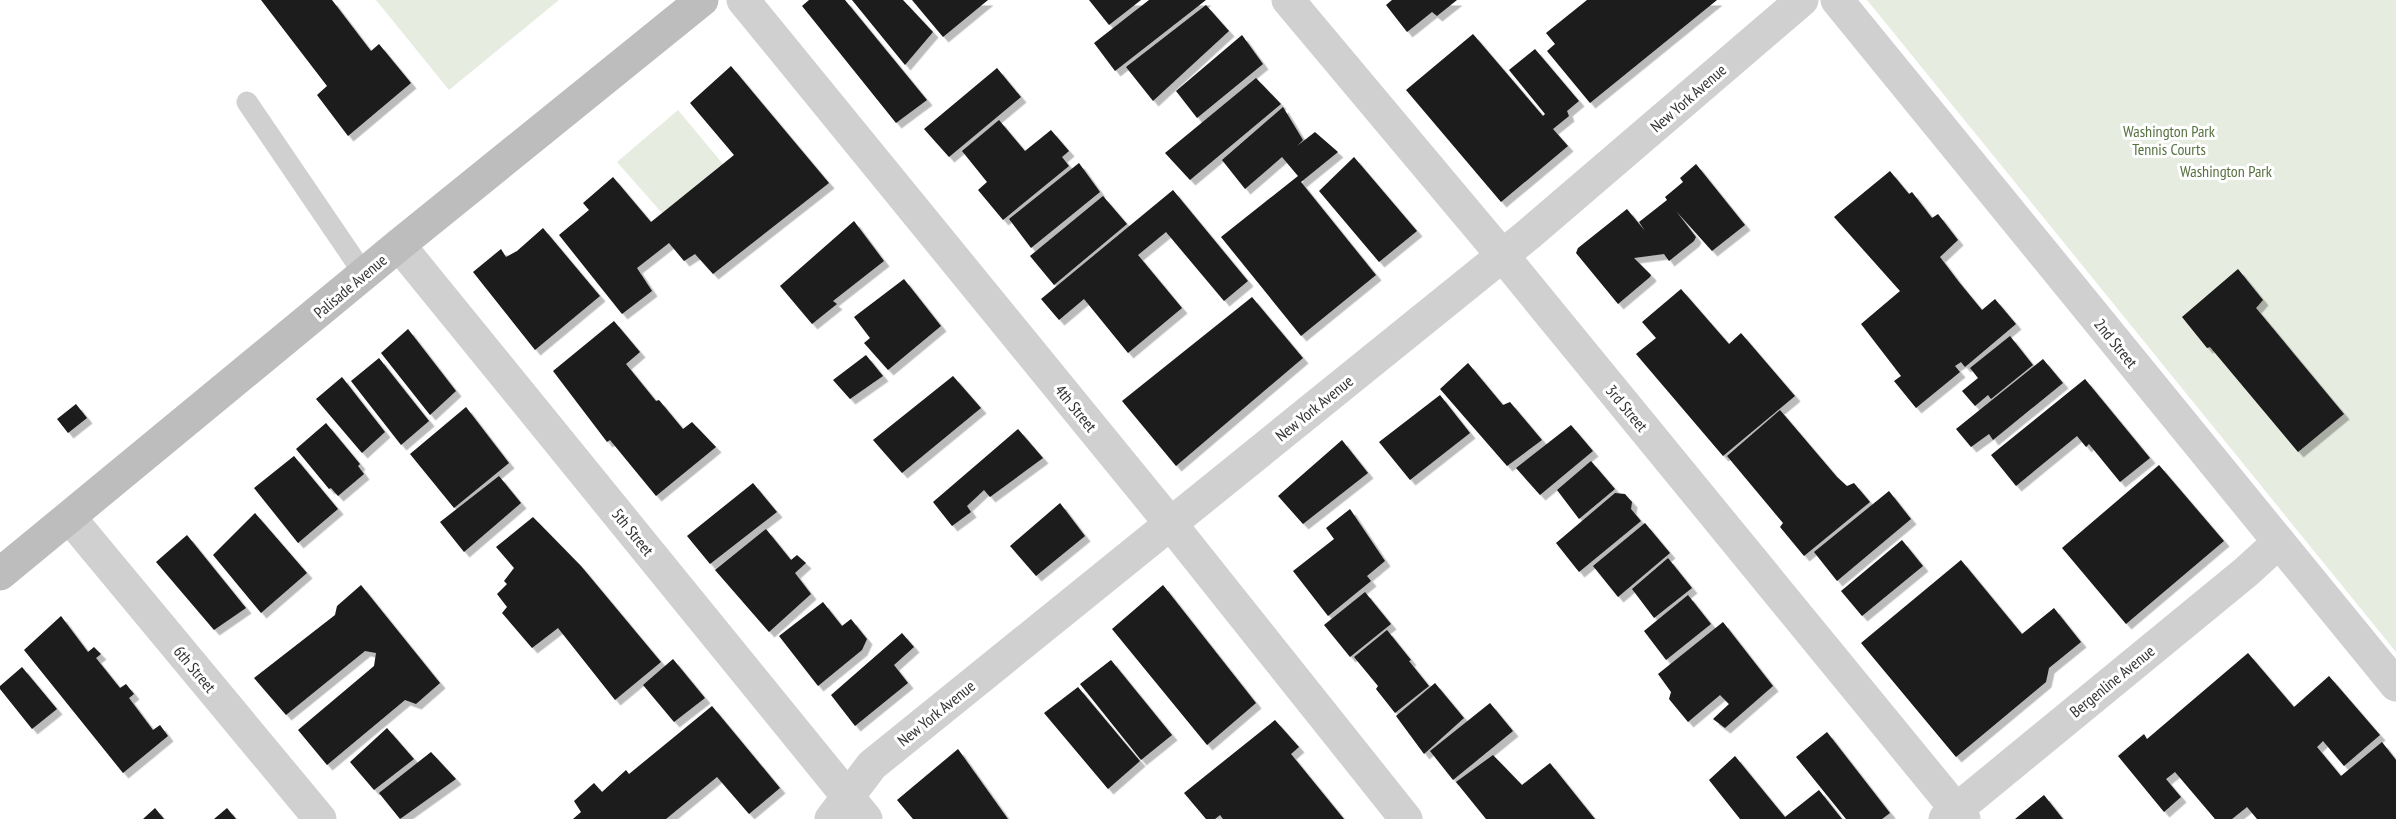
<svg xmlns="http://www.w3.org/2000/svg" width="2396" height="819" viewBox="0 0 2396 819" font-family="'PT Sans Narrow',sans-serif">
	<style>
		.green { fill: #e6ecdf }
		.building { fill: #1a1a1a; filter: url(#shadow) }
		.lines { fill: none; stroke-linecap: round; stroke-linejoin: round }
		.service { stroke: #d0d0d0; stroke-width: 21 }
		.minor { stroke: #d0d0d0; stroke-width: 33 }
		.tertiary { stroke: #d0d0d0; stroke-width: 33 }
		.secondary { stroke: #bdbdbd; stroke-width: 33 }
		.labels { text-anchor: middle; stroke-width: 6; stroke-linejoin: round; paint-order: stroke }
		.street-label { font-size: 16px; fill: #333; stroke: #fff }
		.park-label { font-size: 16px; fill: #56703f; stroke: #fff }
	</style>
	<defs>
		<filter id="shadow"><feDropShadow dx="5.5" dy="5.5" stdDeviation="0" flood-color="#0004"/></filter>
	</defs>
	<rect width="100%" height="100%" fill="#fff"/>
	<!-- green -->
	<path class="green" d="M376,0h183l-110,90z
		M1867,0h529v652z
		M678,110l45,54 -61,49 -45,-51z"/>
	<!-- building -->
	<path class="building" d="M261,0h71l39,51 8,-7 32,39 -63,53 -31,-41 10,-9z
		M809,0h36l82,100 -31,23 -94,-117z
		M852,0h51l30,32 -28,33z
		M912,0h76l-45,37z
		M1089,0h52l-32,25z
		M1149,0h57l-91,71 -21,-28z
		M1392,0h65l-20,16 -5,-4 -25,20 -21,-27z
		M1587,0h130l-127,103 -43,-52 8,-7 -9,-11z
		M1206,5l23,26 -76,70 -27,-34z
		M1473,34l70,82 2,-2 -36,-44 26,-21 44,52 -12,10 2,5 -16,13 15,17 -67,56 -95,-112z
		M1242,35l21,29 -66,54 -21,-27z
		M731,66l98,117 -116,91 -18,-20 -11,7 -15,-18 -32,25 15,23 -30,23 -63,-79 30,-25 -6,-7 30,-26 38,45 83,-67 -44,-52z
		M997,68l24,29 -72,60 -25,-28z
		M1256,78l25,26 -91,76 -25,-27z
		M1283,107l20,33 -6,6 18,-14 23,20 -37,30 75,93 -75,61 -80,-99 77,-61 -16,-19 -37,32 -23,-29z
		M999,120l26,31 26,-21 18,21 -7,6 7,9 -66,54 -25,-30 9,-8 -25,-31z
		M1354,157l63,74 -38,31 -60,-71z
		M1079,163l21,29 -69,56 -22,-29z
		M1696,164l49,61 -33,26 -36,-40 20,26 -2,4 -25,20 -5,-7 -30,4 17,17 -1,2 -32,27 -42,-51 2,-5 49,-39 18,22 -6,-9 28,-22 -2,-3 18,-15 -3,-4z
		M1890,171l19,23 3,-2 20,26 6,-4 20,26 -18,17 19,25 23,28 13,-11 21,25 -51,43 -4,-5 -6,4 5,6 -44,36 -22,-27 7,-5 -40,-52 39,-33 -66,-74z
		M1173,190l75,91 -24,20 -58,-69 -28,23 44,53 -54,45 -44,-54 -25,21 -18,-21z
		M1103,196l24,28 -73,61 -24,-29z
		M854,221l30,40 -51,40 4,3 -25,20 -32,-38z
		M543,228l57,68 -65,54 -62,-78 28,-23 5,8 11,-6z
		M2238,269l25,31 -7,8 88,106 -46,38 -88,-105 -3,1 -25,-31z
		M904,279l37,47 -53,44 -24,-27 6,-5 -16,-21z
		M1681,289l48,55 12,-11 54,63 -72,60 -87,-102 20,-16 -14,-16z
		M1252,297l51,61 -127,108 -54,-65z
		M614,321l26,31 -14,12 30,37 3,-1 24,29 9,-7 24,25 -60,49 -46,-56 -3,2 -54,-71z
		M408,329l48,62 -26,24 -49,-62z
		M2010,336l23,29 -42,34 -3,-4 -13,11 -13,-15 16,-13 -8,-10z
		M866,355l17,21 -33,23 -17,-19z
		M379,358l50,63 -28,24 -50,-64z
		M2043,359l20,24 -70,57 -4,-6 -18,13 -15,-18z
		M1468,363l35,42 7,-3 32,38 -35,26 -67,-77z
		M953,376l28,32 -79,65 -29,-33z
		M342,377l43,55 -23,21 -46,-54z
		M2085,379l65,79 -30,24 -31,-38 -3,3 -9,-11 -61,50 -25,-31z
		M1440,395l30,38 -60,47 -31,-38z
		M76,404l11,14 -19,15 -11,-14z
		M466,407l43,56 -55,45 -44,-54z
		M1780,410l57,67 10,9 7,-3 16,19 -66,54 -24,-29 3,-4 -56,-67z
		M326,423l34,41 -2,2 6,8 -26,22 -7,-8 -2,1 -33,-40z
		M1571,425l22,26 -53,44 -24,-27z
		M1018,429l25,29 -53,39 -6,-7 -17,16 4,6 -19,14 -19,-24z
		M1342,440l26,33 -65,51 -25,-28z
		M294,456l44,53 -40,34 -44,-55z
		M1591,461l24,28 -36,30 -22,-29z
		M2159,465l65,76 -98,83 -64,-76z
		M499,476l22,27 -57,49 -24,-30z
		M753,483l24,29 -67,52 -23,-28z
		M1889,491l22,28 -74,62 -23,-29z
		M1615,493l10,1 7,8 -1,7 10,12 -62,51 -23,-29z
		M1060,503l25,33 -49,40 -26,-30z
		M1350,509l35,52 -18,15 4,5 -43,35 -35,-45 41,-32 -8,-11z
		M255,513l52,60 -46,40 -48,-58z
		M533,517l48,49 80,96 -46,38 -57,-72 -26,20 -30,-35 5,-6 -10,-13 10,-10 -3,-3 10,-13 -18,-21z
		M1645,523l25,30 -52,44 -25,-31z
		M766,529l25,31 6,-5 9,8 -11,10 16,21 -42,38 -54,-62z
		M187,535l59,73 -32,22 -58,-68z
		M1902,540l21,26 -61,50 -21,-25z
		M1668,558l24,30 -38,30 -22,-29z
		M1961,560l61,74 32,-26 27,34 -32,26 -3,14 -90,75 -95,-114z
		M361,585l79,98 -24,21 -11,-4 -78,65 -29,-35 76,-64 2,-13 -11,-2 -79,64 -32,-37 81,-63 2,-9z
		M1163,585l93,118 -49,42 -95,-116z
		M1365,592l26,32 -41,33 -26,-32z
		M1688,595l23,29 -45,36 -22,-29z
		M823,602l19,24 9,-7 16,20 -5,11 -44,36 -39,-50z
		M61,616l27,36 6,-5 7,7 -5,4 24,30 6,-4 8,10 -5,4 24,32 7,-5 8,11 -45,37 -99,-123z
		M1723,622l50,64 -48,42 -12,-9 16,-15 -9,-9 -32,27 -19,-23 2,-7 -13,-18z
		M1387,630l24,30 -2,1 20,25 -34,27 -19,-24 2,-3 -24,-29z
		M902,633l12,14 -20,18 14,18 -53,43 -24,-31z
		M2248,653l46,54 35,-31 51,59 -36,31 -21,-25 -6,6 24,29 41,-34 14,18v59h-139l-10,-12 -15,12h-17l-40,-47 -9,7 15,18 -17,15 -46,-56 26,-22 3,5z
		M673,659l32,39 -31,24 -31,-37z
		M1111,660l61,75 -31,25 -61,-76z
		M22,667l35,42 -25,20 -32,-40v-3z
		M1435,683l29,35 -40,36 -28,-38z
		M1078,687l62,74 -32,28 -64,-76z
		M1490,703l23,28 -60,49 -23,-29z
		M712,706l68,82 -31,26 -32,-37 -51,42h-93l8,-7 -7,-11 20,-18 8,9 24,-22 3,4z
		M1275,720l24,27 -8,7 53,65h-121l-3,-4 -5,4h-9l-22,-26z
		M387,728l27,31 -40,31 -24,-28z
		M1827,732l63,81 -8,6h-36l-50,-62z
		M958,749l50,70h-95l-16,-19z
		M431,752l25,27 -56,40 -21,-26z
		M1493,755l29,30 28,-22 45,56h-109l-30,-37z
		M1735,756l50,61 34,-27 23,29h-102l-31,-39z
		M2044,795l19,24h-48z
		M155,808l9,11h-21z
		M227,808l9,11h-22z"/>
	<g class="lines">
		<!-- service -->
		<path class="service" d="M247,102l117,172"/>
		<!-- minor -->
		<path class="minor" d="M743,0l427,523 236,296
			M1288,0l214,255 462,564
			M70,518l250,301
			M2279,542l117,143"/>
		<!-- tertiary -->
		<path class="tertiary" d="M1837,0l442,542 -33,30 -301,247
			M399,245l467,574
			M831,819l41,-54 657,-531 273,-234"/>
		<!-- secondary -->
		<path class="secondary" d="M0,574l399,-329 303,-245"/>
	</g>
	<g class="labels">
		<!-- street labels -->
		<g class="street-label">
			<text transform="translate(1688 98) rotate(-41)" y="6">New York Avenue</text>
			<text transform="translate(350 286) rotate(-40)" y="6">Palisade Avenue</text>
			<text transform="translate(2116 343) rotate(51)" y="6">2nd Street</text>
			<text transform="translate(1076 408) rotate(51)" y="6">4th Street</text>
			<text transform="translate(1314 408) rotate(-39)" y="6">New York Avenue</text>
			<text transform="translate(1627 408) rotate(50)" y="6">3rd Street</text>
			<text transform="translate(633 532) rotate(51)" y="6">5th Street</text>
			<text transform="translate(195 669) rotate(50)" y="6">6th Street</text>
			<text transform="translate(2112 681) rotate(-39)" y="6">Bergenline Avenue</text>
			<text transform="translate(936 713) rotate(-39)" y="6">New York Avenue</text>
		</g>
		<!-- park labels -->
		<g class="park-label">
			<text x="2169" y="137">Washington Park<tspan x="2169" dy="18">Tennis Courts</tspan></text>
			<text x="2226" y="177">Washington Park</text>
		</g>
	</g>
</svg>
